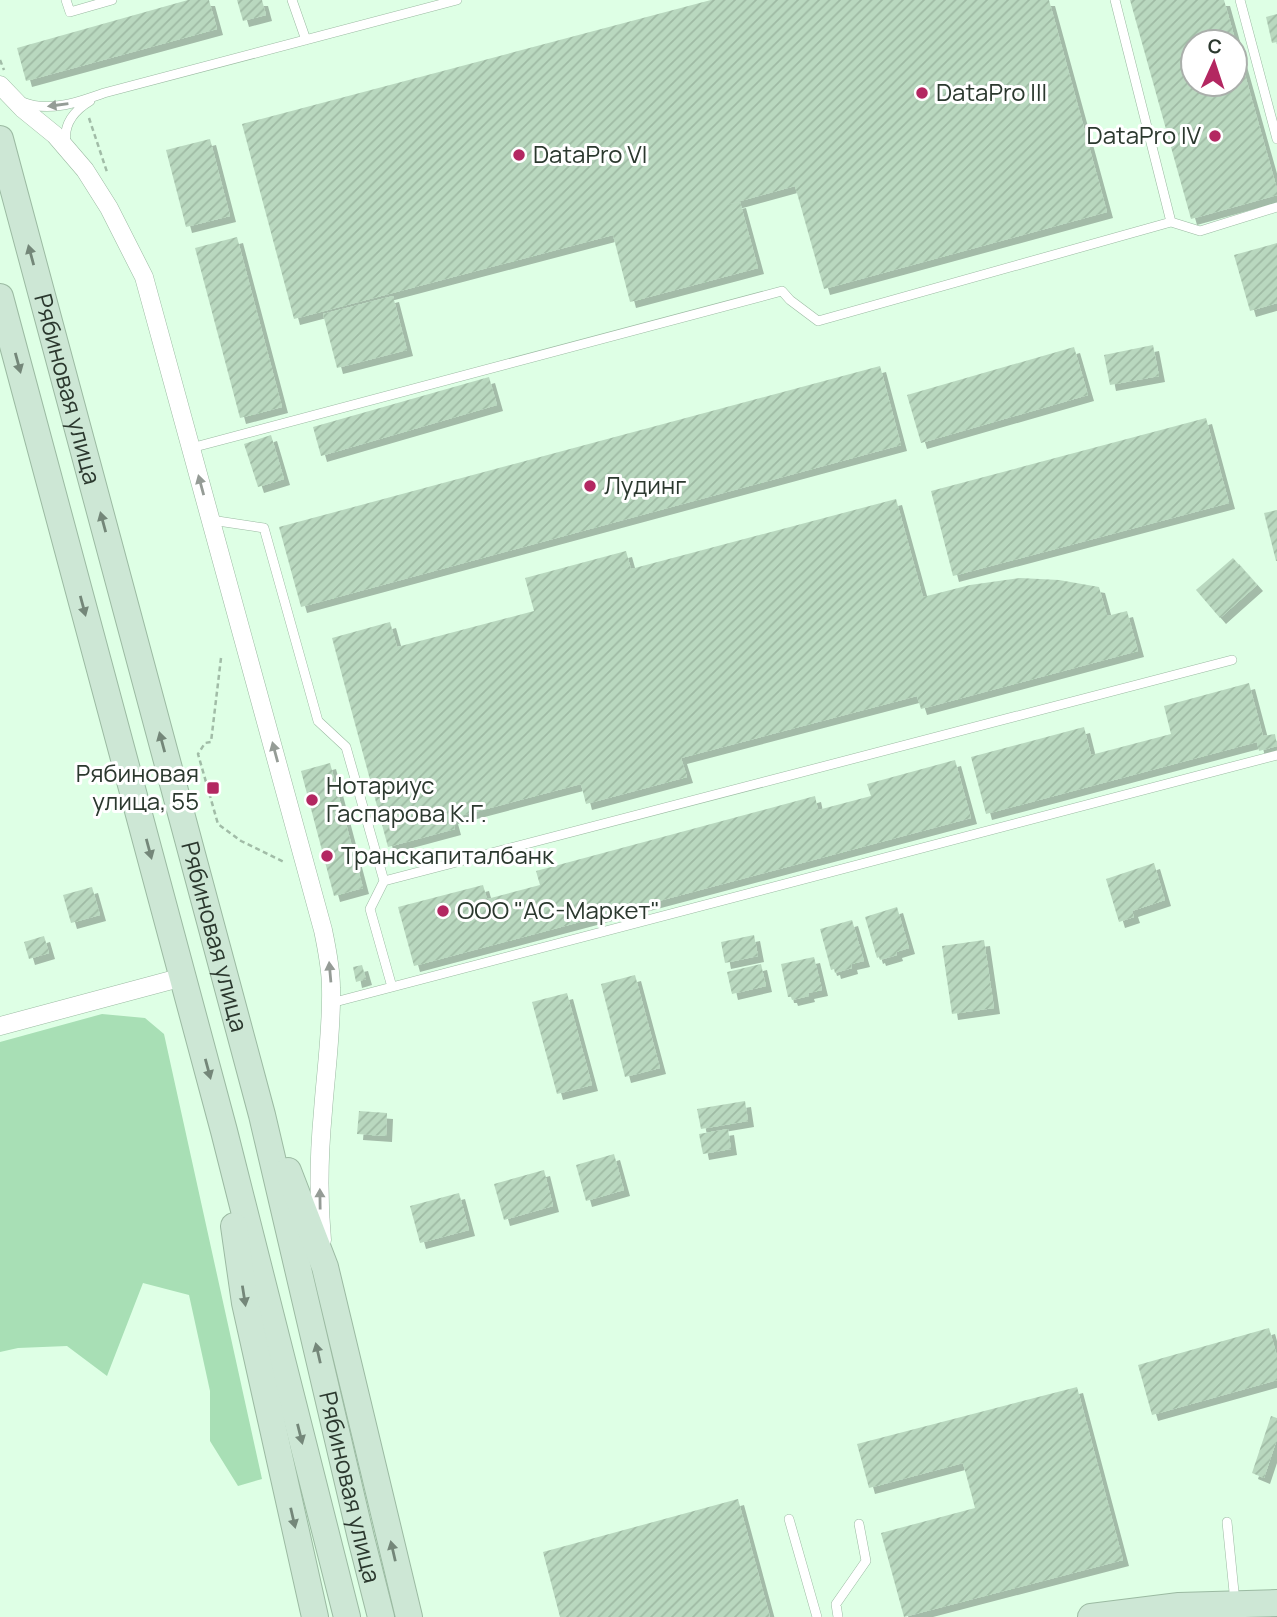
<svg xmlns="http://www.w3.org/2000/svg" width="1277" height="1617" viewBox="0 0 1277 1617" font-family="Manrope,sans-serif">
	<style>
		.grass { fill: #a8dfb5 }
		.building { fill: url(#building-hatch); fill-rule: evenodd; filter: url(#shadow) }
		.lines { fill: none; stroke-linecap: round; stroke-linejoin: round }
		.lane-casing { stroke: #9bbaa2; stroke-width: 10 }
		.street-casing { stroke: #9bbaa2; stroke-width: 19 }
		.secondary-casing { stroke: #9bbaa2; stroke-width: 28 }
		.path { stroke: #a1bca7; stroke-width: 2.5; stroke-dasharray: 5 3.5; stroke-linecap: butt }
		.lane { stroke: #fff; stroke-width: 9 }
		.street { stroke: #fff; stroke-width: 18 }
		.secondary { stroke: #cde7d5; stroke-width: 26 }
		.oneway { fill: #959c96 }
		.oneway2 { fill: #748779 }
		.poi-dot { fill: #b32761; stroke: #fff; stroke-width: 2.5 }
		.labels { text-anchor: middle; stroke-width: 6; stroke-linejoin: round; paint-order: stroke }
		.poi-label { font-size: 24px; fill: #2b382e; stroke: #fff; text-anchor: start }
		.street-label { font-size: 24px; fill: #2b382e; stroke: #fff }
	</style>
	<defs>
		<pattern id="building-hatch" width="6" height="6" patternUnits="userSpaceOnUse" patternTransform="scale(1.75)"><rect width="6" height="6" fill="#b9d8bf"/><path d="M-1 1l2-2M0 6l6-6M5 7l2-2" fill="none" stroke="#9fbaa4"/></pattern>
		<filter id="shadow"><feDropShadow dx="6" dy="6" stdDeviation="0" flood-color="#0004"/></filter>
	</defs>
	<rect width="100%" height="100%" fill="#deffe5"/>
	<!-- grass -->
	<path class="grass" d="M102,1014l43,4 19,16 98,445 -24,7 -28,-45v-50l-21,-96 -46,-12 -36,93 -40,-30 -49,2 -18,4v-310z"/>
	<!-- building -->
	<path class="building" d="M188,0h21l8,29 -191,52 -9,-33z
		M237,0h25l4,15 -23,6z
		M711,0h338l58,212 -283,77 -29,-103 -69,19 14,-3 18,66 -128,34 -17,-67 -319,84 -52,-195z
		M1130,0h94l53,189v6l-86,24zM1193,42h42v42h-42z
		M1277,14v28l-5,1 -6,-26z
		M210,139l20,77 -44,11 -20,-77z
		M237,237l45,170 -42,11 -45,-170z
		M1277,243v60l-27,8 -16,-56z
		M393,296l14,54 -70,18 -14,-54z
		M1153,345l6,31 -49,9 -6,-30z
		M1074,347l14,48 -167,48 -14,-48z
		M880,366l21,79 -600,162 -22,-80z
		M489,377l8,28 -176,51 -8,-29z
		M1206,418l23,85 -276,73 -22,-85z
		M271,435l13,44 -26,8 -14,-43z
		M896,499l27,98 47,-12 50,-7 39,2 40,7 8,29 20,-5 11,40 -217,58 -4,-13 -236,62 6,19 -101,27 -5,-20 -129,34 3,11 -67,18 -56,-209 58,-16 7,25 137,-36 -9,-33 101,-27 5,18z
		M1277,510v51h-1l-12,-48z
		M1233,558l24,27 -37,33 -24,-28z
		M1249,683l14,53 12,-2 2,12 -18,5 -2,-9 -271,72 -15,-57 113,-30 7,28 80,-21 -7,-28z
		M955,760l16,58 -557,148 -16,-59 85,-22 4,14 53,-14 -4,-14 279,-75 3,14 53,-14 -4,-12z
		M330,763l33,125 -29,8 -33,-125z
		M1154,863l11,37 -33,11 2,6 -15,5 -13,-43z
		M92,887l8,28 -29,8 -8,-28z
		M897,907l12,41 -13,4 1,3 -17,5 -1,-3 -2,1 -12,-41z
		M852,920l12,41 -13,3 1,4 -17,5 -1,-4 -3,1 -11,-41z
		M754,935l4,21 -33,7 -4,-21z
		M44,936l5,17 -20,6 -5,-17z
		M984,940l10,68 -42,6 -10,-68z
		M814,957l8,33 -14,3 1,3 -17,4 -1,-3h-3l-7,-33z
		M761,964l5,22 -34,8 -5,-22z
		M362,965l4,14 -10,3 -3,-15z
		M635,975l25,93 -35,9 -24,-93z
		M567,993l25,92 -35,9 -25,-92z
		M745,1101l3,20 -47,8 -4,-20z
		M359,1111l28,2 -1,23 -29,-2z
		M728,1129l3,20 -28,5 -4,-20z
		M614,1154l10,36 -38,11 -10,-36z
		M544,1170l9,36 -49,14 -10,-36z
		M459,1193l10,37 -49,13 -10,-37z
		M1269,1328l8,28v24l-125,35 -14,-50z
		M1077,1387l46,173 -219,57 -23,-84 94,-25 -12,-45 -94,25 -12,-44z
		M1271,1416l6,2v21l-13,39 -12,-5z
		M738,1499l32,118h-210l-17,-65z"/>
	<g class="lines">
		<!-- lane casing -->
		<g class="lane-casing">
			<path id="lane" d="M66,0l4,12 42,-12
				M292,0l14,40
				M1115,0l56,222 29,9 77,-24
				M1240,0l37,139
				M22,102c27,11 56,0 82,-9l353,-93
				M66,143c-3,-19 9,-33 24,-42
				M191,448l591,-157 8,9 28,21 353,-99
				M211,520l53,8 54,193 28,26 38,134 -14,28 22,78
				M384,881l848,-221
				M331,1003l946,-248
				M789,1519l28,98
				M1227,1522l8,80
				M838,1617l-2,-13 30,-43 -7,-37"/>
		</g>
		<!-- street casing -->
		<g class="street-casing">
			<path id="street" d="M0,85l23,24 32,26 30,35 24,38 35,69 179,653c4,19 8,39 8,58 1,41 -5,82 -8,123 -4,43 -5,86 -1,129
				M0,1026l183,-49"/>
		</g>
		<!-- secondary casing -->
		<g class="secondary-casing">
			<g id="secondary">
				<path id="s1" d="M0,139l262,976 99,423 20,79"/>
				<path d="M0,297l224,834 123,486"/>
				<path d="M288,1171l37,96 84,350"/>
				<path d="M234,1226l11,77 70,314"/>
				<path d="M1091,1617l88,-11 98,-3"/>
			</g>
		</g>
		<!-- path -->
		<path class="path" d="M0,60l4,10
			M89,118l18,54
			M221,658l-10,84 -6,1 -7,11 20,70 23,17 43,21
			M91,775l3,4 12,-2"/>
		<!-- lane -->
		<use href="#lane" class="lane"/>
		<!-- street -->
		<use href="#street" class="street"/>
		<!-- secondary -->
		<use href="#secondary" class="secondary"/>
	</g>
	<!-- one-way arrows -->
	<defs><path id="oneway-solid" d="M-6-.8H1V-3.2L6.5 0L1 3.2V.8H-6Z" transform="scale(1.75)"/></defs>
	<g class="oneway">
		<use href="#oneway-solid" transform="translate(58 105) rotate(172)"/>
		<use href="#oneway-solid" transform="translate(201 485) rotate(-105)"/>
		<use href="#oneway-solid" transform="translate(275 752) rotate(-105)"/>
		<use href="#oneway-solid" transform="translate(330 972) rotate(-95)"/>
		<use href="#oneway-solid" transform="translate(320 1199) rotate(-91)"/>
	</g>
	<g class="oneway2">
		<use href="#oneway-solid" transform="translate(31 255) rotate(-105)"/>
		<use href="#oneway-solid" transform="translate(18 363) rotate(75)"/>
		<use href="#oneway-solid" transform="translate(103 522) rotate(-105)"/>
		<use href="#oneway-solid" transform="translate(83 606) rotate(75)"/>
		<use href="#oneway-solid" transform="translate(162 742) rotate(-105)"/>
		<use href="#oneway-solid" transform="translate(149 849) rotate(75)"/>
		<use href="#oneway-solid" transform="translate(208 1069) rotate(75)"/>
		<use href="#oneway-solid" transform="translate(244 1296) rotate(81)"/>
		<use href="#oneway-solid" transform="translate(318 1353) rotate(-103)"/>
		<use href="#oneway-solid" transform="translate(300 1434) rotate(76)"/>
		<use href="#oneway-solid" transform="translate(293 1518) rotate(77)"/>
		<use href="#oneway-solid" transform="translate(393 1551) rotate(-103)"/>
	</g>
	<!-- markers -->
	<g class="poi-dot">
		<circle cx="922" cy="93" r="7"/>
		<circle cx="1215" cy="136" r="7"/>
		<circle cx="519" cy="155" r="7"/>
		<circle cx="590" cy="486" r="7"/>
		<rect x="206" y="781" width="14" height="14" rx="3.5"/>
		<circle cx="312" cy="800" r="7"/>
		<circle cx="327" cy="856" r="7"/>
		<circle cx="443" cy="911" r="7"/>
	</g>
	<g class="labels">
		<!-- poi labels -->
		<g class="poi-label">
			<text x="936" y="101">DataPro III</text>
			<text x="1201" y="144" text-anchor="end">DataPro IV</text>
			<text x="533" y="163">DataPro VI</text>
			<text x="604" y="494">Лудинг</text>
			<text x="199" y="782" text-anchor="end">Рябиновая<tspan x="199" dy="28">улица, 55</tspan></text>
			<text x="326" y="794">Нотариус<tspan x="326" dy="28">Гаспарова К.Г.</tspan></text>
			<text x="341" y="864">Транскапиталбанк</text>
			<text x="457" y="919">ООО "АС-Маркет"</text>
		</g>
		<!-- street labels -->
		<g class="street-label">
			<text dy="8" stroke="none"><textPath href="#s1" startOffset="259">Рябиновая улица</textPath></text>
			<text dy="8" stroke="none"><textPath href="#s1" startOffset="826">Рябиновая улица</textPath></text>
			<text dy="8" stroke="none"><textPath href="#s1" startOffset="1393">Рябиновая улица</textPath></text>
		</g>
	</g>
	<!-- north arrow -->
	<g transform="translate(1214 63) rotate(3)"><circle r="33" fill="#ffffff" stroke="#aaafab" stroke-width="2"/>
	<path d="M0-5L12 26L0 18L-12 26Z" fill="#b32761"/>
	<text y="-10" font-size="19" font-weight="bold" text-anchor="middle" fill="#2b382e">С</text>
	</g>
</svg>
